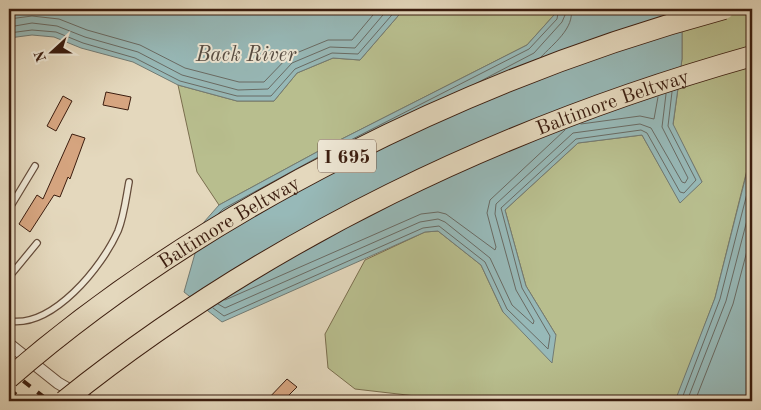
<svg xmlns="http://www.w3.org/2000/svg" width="761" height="410" viewBox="0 0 761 410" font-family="'Old Standard TT',serif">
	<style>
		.green { fill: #b8be8e; stroke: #7a6e4e }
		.water { fill: #97b9b8; stroke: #727b74 }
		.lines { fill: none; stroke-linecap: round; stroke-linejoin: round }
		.shore { stroke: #696b64; stroke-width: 1 }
		.building { fill: #d6a580; stroke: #3b1d0f }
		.service-casing { stroke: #654c3a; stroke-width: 8 }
		.minor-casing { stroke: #654c3a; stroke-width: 13 }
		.service { stroke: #ede6d4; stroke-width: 5.5 }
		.minor { stroke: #ede6d4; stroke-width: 11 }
		.rail { stroke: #3b1d0f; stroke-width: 4; stroke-dasharray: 9 9; stroke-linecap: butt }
		.motorway-bridge-casing { stroke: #3b1d0f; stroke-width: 22; stroke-linecap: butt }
		.motorway-bridge { stroke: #e4d8bd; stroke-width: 20 }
		.labels { text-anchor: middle; stroke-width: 4; stroke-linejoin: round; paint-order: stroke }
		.shield { fill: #ede6d4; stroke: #70594a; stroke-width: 1 }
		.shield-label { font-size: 19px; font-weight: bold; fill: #3b1d0f }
		.street-label { font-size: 20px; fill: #3b1d0f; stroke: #ede6d4 }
		.water-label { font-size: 21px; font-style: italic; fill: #574c42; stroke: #ede6d4 }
	</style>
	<rect width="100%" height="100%" fill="#e4d8bd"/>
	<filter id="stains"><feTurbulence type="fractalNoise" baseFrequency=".004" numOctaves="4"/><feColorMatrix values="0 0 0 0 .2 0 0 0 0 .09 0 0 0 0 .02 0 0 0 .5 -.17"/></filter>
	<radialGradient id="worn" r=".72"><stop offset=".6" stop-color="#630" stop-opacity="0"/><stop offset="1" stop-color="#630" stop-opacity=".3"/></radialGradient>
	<!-- green -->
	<path class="green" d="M404,9h141l9,6 -27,30 -199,101 -109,59 -22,-33 -19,-87 59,16h37l23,-28 36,-15 27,2z
		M682,9h67l3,13v128l-37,148 -39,103h-217l-104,-12 -27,-21 -3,-34 40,-74 60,-28 13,-1 43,34 22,47 53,23 -30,-49 -21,-76 73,-67 64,-8 38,67 22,-20 -29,-57 9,-66z"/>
	<!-- water -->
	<path class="water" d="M9,9h395l-44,51 -27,-2 -36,15 -23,28h-37l-59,-16 -45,-23 -52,-14 -27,-11 -22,-2 -23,3z
		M545,9h137v50l-9,65 29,58 -22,21 -38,-68 -64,8 -73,67 21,76 30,49 -4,28 -49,-51 -22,-47 -43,-34 -13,1 -203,90 -38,-30 20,-70 15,-17 109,-59 199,-101 27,-30z
		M752,152v249h-77l40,-103z"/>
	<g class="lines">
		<!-- shore -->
		<path class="shore" d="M9,19l23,-3 27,3 28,11 53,15 45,23 54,14h25l25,-26 39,-16h24l26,-31
			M9,27l23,-4 25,3 28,11 53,15 44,23 56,15 30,-1 24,-26 38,-16 25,1 33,-39
			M9,33l23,-3 24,2 27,11 52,15 45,23 57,15h34l24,-27 37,-16 26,1 39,-45
			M541,57c12,-13 34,-29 30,-48
			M475,84l59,-31 28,-31 3,-7 -2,-6
			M581,124l59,-8 14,3 4,-22
			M217,215l6,-6 108,-59 198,-101 28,-30 1,-6 -4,-4
			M225,300l196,-86 17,-2 8,2 49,36 1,-3 -9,-34 3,-13 75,-70
			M218,304l7,4 195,-86 18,-3 7,3 45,36 22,47 21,19 1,-3 -18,-31 -21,-76 1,-10 77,-71 67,-9 11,4 31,54 3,1 3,-5 -26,-51 4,-33
			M213,308l11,8 199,-88 16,-2 46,36 22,47 41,40 2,-13 -28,-48 -21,-80 75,-69 65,-9 6,3 33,59 4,1 12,-13 -28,-54 4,-34
			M681,401l39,-102 32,-125
			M687,401l39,-100 26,-100
			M695,401l38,-97 19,-72"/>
	</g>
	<!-- building -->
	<path class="building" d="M106,92l25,5 -3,13 -25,-5z
		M63,96l9,5 -16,30 -9,-5z
		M72,134l13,4 -15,41 -2,-2 -8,20 -6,-2 -24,37 -11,-8 18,-29 6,4z
		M287,379l10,8 -14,14h-17z"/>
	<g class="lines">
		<!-- service casing -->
		<g class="service-casing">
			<path id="service" d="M9,209l26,-43
				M9,277l28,-34
				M9,321c44,7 93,-54 109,-90 6,-15 8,-33 11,-49"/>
		</g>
		<!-- minor casing -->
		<g class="minor-casing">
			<path id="minor" d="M9,344l49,39 31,18"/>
		</g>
		<!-- service -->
		<use href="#service" class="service"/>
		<!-- minor -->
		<use href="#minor" class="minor"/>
		<!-- rail -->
		<path class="rail" d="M9,370l40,31
			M9,389l15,12
			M9,399l3,2"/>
		<!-- motorway-bridge casing -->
		<g class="motorway-bridge-casing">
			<g id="motorway-bridge">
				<path id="s1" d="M9,378c194,-169 466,-302 715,-369"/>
				<path id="s2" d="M64,401c202,-162 439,-275 688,-345"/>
			</g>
		</g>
		<!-- motorway-bridge -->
		<use href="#motorway-bridge" class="motorway-bridge"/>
	</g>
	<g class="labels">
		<!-- shield labels -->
		<rect class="shield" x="318" y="139.5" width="58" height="33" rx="4"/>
		<g class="shield-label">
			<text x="347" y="163">I 695</text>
		</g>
		<!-- street labels -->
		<g class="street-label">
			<text dy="7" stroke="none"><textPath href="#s2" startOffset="628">Baltimore Beltway</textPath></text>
			<text dy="7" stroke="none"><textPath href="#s1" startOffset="270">Baltimore Beltway</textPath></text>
		</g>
		<!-- water labels -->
		<g class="water-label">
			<text x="246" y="61">Back River</text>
		</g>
	</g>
	<!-- margin -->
	<rect width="761" height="410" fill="none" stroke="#e4d8bd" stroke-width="30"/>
	<rect x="10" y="10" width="741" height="390" fill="none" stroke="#3b1d0f" stroke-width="2.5"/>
	<rect x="15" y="15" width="731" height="380" fill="none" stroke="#3b1d0f"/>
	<!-- north arrow -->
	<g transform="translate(52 52) rotate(249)" stroke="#ede6d4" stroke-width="4" paint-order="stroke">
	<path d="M0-4L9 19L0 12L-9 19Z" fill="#3b1d0f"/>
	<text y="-8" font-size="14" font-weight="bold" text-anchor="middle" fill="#3b1d0f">N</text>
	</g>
	<rect width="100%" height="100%" filter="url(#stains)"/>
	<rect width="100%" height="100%" fill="url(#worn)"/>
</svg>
